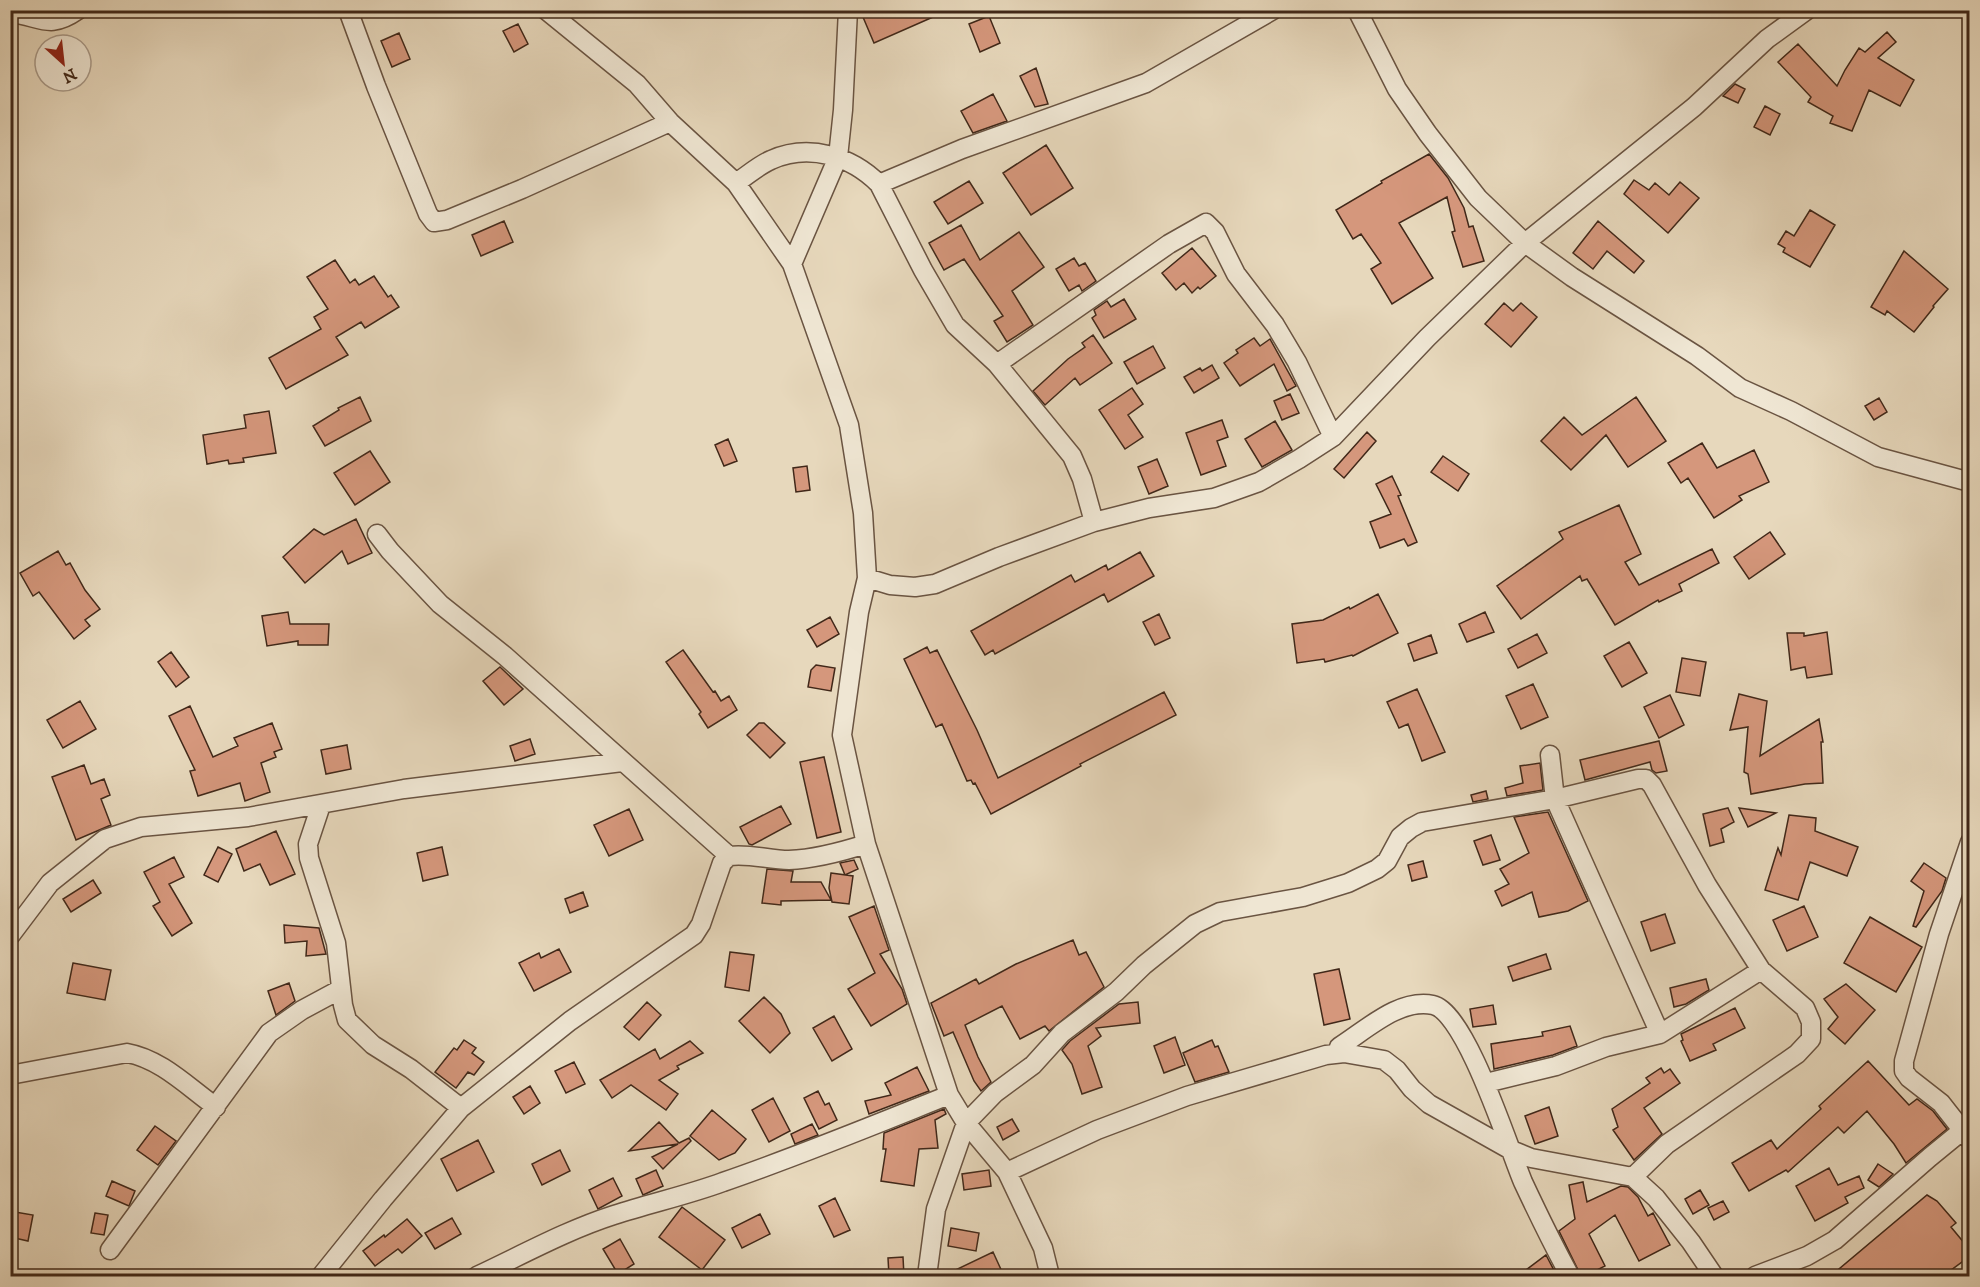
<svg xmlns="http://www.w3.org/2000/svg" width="1980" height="1287" viewBox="0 0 1980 1287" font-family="'IM FELL DW Pica',serif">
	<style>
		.building { fill: #d5977c; stroke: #412819; stroke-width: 1.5 }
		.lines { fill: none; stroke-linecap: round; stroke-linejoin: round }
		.street-casing { stroke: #6a5442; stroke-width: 21 }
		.street { stroke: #efe6d3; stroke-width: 18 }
	</style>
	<rect width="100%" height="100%" fill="#e7d8bc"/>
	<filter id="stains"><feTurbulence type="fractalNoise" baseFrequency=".00333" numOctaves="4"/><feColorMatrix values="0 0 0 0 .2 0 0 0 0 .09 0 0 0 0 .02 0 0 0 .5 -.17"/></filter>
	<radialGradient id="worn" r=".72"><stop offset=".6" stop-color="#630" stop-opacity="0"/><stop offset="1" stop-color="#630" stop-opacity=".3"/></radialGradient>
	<!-- building -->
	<path class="building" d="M860,10h89l-75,33z
		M989,16l11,27 -20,9 -11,-28z
		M518,24l10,20 -14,8 -11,-21z
		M1887,32l9,10 -18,16 36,22 -14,26 -31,-16 -17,41 -22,-8 3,-7 -25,-14 3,-5 -33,-35 20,-18 39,42 8,-16 14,-22 6,4z
		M399,33l11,26 -18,8 -11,-26z
		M1036,68l12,36 -13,3 -15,-31z
		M1735,84l10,5 -7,14 -15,-7z
		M993,94l14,27 -34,12 -12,-22z
		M1765,106l15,8 -10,21 -16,-8z
		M1046,145l27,43 -42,27 -28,-42z
		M1429,154l19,24 16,30 5,19 4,-1 11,35 -21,6 -11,-35 3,-1 -8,-34 -48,26 34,55 -41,26 -21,-35 10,-6 -20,-29 -8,5 -17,-29 46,-27 -1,-2z
		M1634,180l15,10 6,-7 14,12 11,-13 19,16 -31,35 -44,-39z
		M969,181l14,22 -35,21 -14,-22z
		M1810,210l25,15 -25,42 -27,-15 2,-4 -7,-4 8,-13 8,5z
		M504,221l9,21 -32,14 -9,-21z
		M1598,221l46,40 -10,12 -27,-22 -14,18 -20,-16z
		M961,225l19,35 39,-28 25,35 -32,24 21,34 -26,17 -13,-21 9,-5 -39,-57 -20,11 -15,-27z
		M1192,248l24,28 -16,13 -2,-2 -6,6 -8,-10 -8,7 -14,-17z
		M1904,251l44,38 -15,17 1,1 -20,25 -27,-21 -2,4 -14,-8z
		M1074,258l5,8 6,-3 11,18 -14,10 -3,-6 -10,6 -13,-22z
		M335,260l15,23 5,-4 4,6 15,-9 14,21 3,-2 8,12 -34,21 -4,-6 -25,15 12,18 -62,34 -17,-31 52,-29 -7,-12 14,-8 -21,-32z
		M1124,299l12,20 -32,19 -12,-20 4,-3 -2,-5 13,-9 4,6z
		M1504,303l9,8 8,-8 16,14 -26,30 -26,-23z
		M1093,335l19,28 -32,22 -5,-7 -30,27 -12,-14 35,-32 17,-12 -3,-4z
		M1254,338l6,8 10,-7 26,47 -9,5 -13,-27 -34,22 -16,-23 14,-10 -2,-3z
		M1153,346l12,22 -28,16 -13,-22z
		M1212,365l7,13 -25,15 -10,-16 16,-9 2,3z
		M1132,388l11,16 -15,11 15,22 -18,12 -26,-39z
		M1290,394l9,19 -17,7 -8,-19z
		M360,397l11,24 -46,25 -12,-20 26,-16 -1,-2z
		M1636,397l30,44 -38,26 -22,-32 -35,35 -30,-29 23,-24 18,18z
		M1879,398l8,14 -13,8 -9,-14z
		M269,411l7,42 -33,5 1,4 -15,2 -1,-4 -21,4 -4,-29 43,-7 -2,-13z
		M1222,420l6,17 -11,4 9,25 -25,9 -15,-42z
		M1275,421l17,29 -30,17 -17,-28z
		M1367,432l9,9 -32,37 -10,-9z
		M728,439l9,22 -13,5 -9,-21z
		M1702,443l15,25 37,-18 15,32 -30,14 3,4 -28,18 -26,-40 -7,5 -13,-20z
		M370,451l20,31 -35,23 -21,-32z
		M1443,456l26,18 -11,17 -27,-19z
		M1157,459l11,27 -19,8 -11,-27z
		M807,466l3,24 -14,2 -3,-24z
		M1392,476l9,19 -3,1 19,46 -9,4 -4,-7 -24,9 -10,-26 21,-8 -15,-30z
		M1619,505l22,49 -16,8 14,23 73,-36 7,14 -40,21 3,7 -23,11 -1,-2 -43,25 -28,-46 -5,2 -2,-5 -59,43 -24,-33 66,-47 -4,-7z
		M356,519l16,34 -24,11 -6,-13 -37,32 -22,-26 31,-28 10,6z
		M1770,532l15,22 -36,25 -15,-22z
		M58,551l8,14 4,-2 15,27 15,19 -15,11 5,6 -16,13 -35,-47 -6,4 -13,-23z
		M1140,552l14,24 -46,26 -4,-8 -109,60 -2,-4 -8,5 -14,-24 100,-56 4,7 31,-17 2,5z
		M1378,594l20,39 -45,23 -1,-1 -27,7 -1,-3 -27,4 -5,-39 31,-4 26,-13 1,2z
		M288,612l2,12h39l-1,21h-30v-4l-31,5 -5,-30z
		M1485,612l9,20 -27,10 -8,-18z
		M1159,614l11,24 -15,7 -12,-23z
		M830,617l9,17 -22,13 -10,-17z
		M1827,632l5,42 -25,4 -2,-11 -14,3 -4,-37h17v3z
		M1537,634l10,19 -29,15 -10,-19z
		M1431,635l6,18 -23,8 -6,-17z
		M1629,642l18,31 -25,14 -18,-31z
		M927,647l3,6 7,-3 40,80 21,48 166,-86 12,23 -96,49 1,2 -90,48 -16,-31 -2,1 -2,-4 -4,1 -25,-57 -6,3 -32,-68z
		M683,650l30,42 2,-1 6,10 8,-5 8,14 -29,18 -9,-14 2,-2 -35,-50z
		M171,652l18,25 -13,10 -18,-25z
		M1682,658l24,4 -6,34 -24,-4z
		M816,665l19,3 -4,23 -23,-4 3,-17z
		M500,667l23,22 -19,16 -21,-24z
		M1533,684l15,33 -27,12 -15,-33z
		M1417,689l28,63 -23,9 -14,-37 -9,4 -12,-26z
		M1739,694l28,7 -7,55 59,-37 4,23h-2l2,41 -18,1 -54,10 -3,-20 -4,-2 4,-45 -18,3z
		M1670,695l14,30 -25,13 -15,-31z
		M80,701l16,28 -33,19 -16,-28z
		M190,706l23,51 25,-11 -4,-8 38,-15 10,26 -8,3 2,5 -15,6 9,29 -25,9 -5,-18 -42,13 -8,-25 5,-1 -26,-54z
		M759,723h5l21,20 -15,15 -23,-23z
		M530,739l5,15 -20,7 -5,-15z
		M1659,741l8,30 -11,2 -4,-3 -2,-8 -65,18 -5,-20z
		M347,745l4,24 -25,5 -5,-24z
		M824,757l17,75 -24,6 -17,-76z
		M1540,763l3,27 -36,6 -2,-8 18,-5 -3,-17z
		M84,765l7,19 13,-5 6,16 -9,4 10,26 -35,15 -24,-63z
		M1486,791l2,8 -15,3 -2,-7z
		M781,806l10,18 -39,21 -3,-1 -9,-17z
		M1728,808l6,14 -13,7 3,13 -14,4 -7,-32z
		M1739,808l37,5 -28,14z
		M629,809l14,31 -34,16 -15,-31z
		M1548,812l40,89 -20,10 -29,6 -7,-25 -30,14 -7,-15 14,-7 -9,-15 29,-16 -15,-36z
		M1789,815l27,3 -1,13 43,16 -11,29 -37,-14 -12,38 -33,-10 13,-42 3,7z
		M276,831l19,43 -25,11 -10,-21 -16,7 -8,-22z
		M1491,835l9,25 -17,5 -9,-24z
		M218,847l14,7 -14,28 -14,-7z
		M442,847l6,28 -25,6 -6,-28z
		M174,857l10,20 -15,7 23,39 -20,13 -19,-30 7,-4 -16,-30z
		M854,860l4,9 -13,6 -5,-12z
		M1423,861l4,16 -15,4 -4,-16z
		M1924,863l22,15 -4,13 -26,36 -3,-1 11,-35 -13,-10z
		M767,869l26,2 -2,11h30l10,18 -50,1v4l-19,-2z
		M831,873l22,3 -4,28 -17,-2 -3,-14z
		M93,880l8,13 -30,19 -8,-13z
		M583,892l5,14 -18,7 -5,-14z
		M874,906l15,44 -9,4 22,35 5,15 -36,22 -23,-37 27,-16 -26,-56z
		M1804,906l14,31 -31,14 -14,-31z
		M1665,914l10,29 -24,8 -10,-29z
		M1870,917l52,30 -26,45 -52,-29z
		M284,925l35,3 7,26 -20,2 1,-15 -22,2z
		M1073,940l6,15 7,-3 18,35 -55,44 -4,-5 -25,13 -18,-33 -37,19 13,32 13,25 -10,9 -7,-10 -21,-49 -9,4 -13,-33 45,-24 3,5 37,-20z
		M559,949l12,23 -37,19 -15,-28 20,-10 2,5z
		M730,952l24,3 -5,36 -24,-4z
		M1546,954l5,15 -38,12 -5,-14z
		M73,963l38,7 -6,30 -38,-7z
		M1339,969l11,50 -26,6 -10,-51z
		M1706,979l3,11 -23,14 -12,3 -4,-19z
		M289,983l6,18 -19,14 -8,-24z
		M1846,984l29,26 -30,34 -17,-15 10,-12 -14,-18z
		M764,997l17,17 9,19 -20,20 -31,-32z
		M647,1002l14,13 -22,25 -15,-13z
		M1138,1002l2,21 -44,5 5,8 -13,10 14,41 -20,7 -10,-30 -10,-14 8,-9 49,-37z
		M1493,1005l3,19 -23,3 -3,-18z
		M1735,1008l10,20 -32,16 3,6 -26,11 -9,-20 2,-1 -2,-6z
		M834,1016l18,33 -20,12 -19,-33z
		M1570,1026l7,20 -24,9 -59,14 -3,-25 52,-8 -1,-4z
		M1175,1037l10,28 -21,8 -10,-27z
		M464,1040l12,8 -4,5 12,9 -10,13 -6,-3 -12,16 -21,-16 19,-24 3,2z
		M1212,1040l3,7 3,-1 11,26 -34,10 -12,-29z
		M690,1041l13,12 -26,13 2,3 -20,11 19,14 -12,16 -35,-25 -19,13 -12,-18 55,-31 5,10z
		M1868,1061l41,44 8,-6 16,12 14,18 -41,34 -12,-19 -27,-33 -23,22 -6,-6 -50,45 -2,-2 -37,21 -17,-28 39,-23 6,9 44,-40 -2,-3z
		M574,1062l11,22 -19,9 -11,-22z
		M917,1067l12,24 -60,23 -4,-13 26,-6 -6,-12z
		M1661,1068l3,5 6,-4 10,14 -36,25 18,26 -28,26 -21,-30 5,-3 -6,-18 38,-26 -4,-5z
		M530,1086l10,17 -16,11 -11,-17z
		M818,1091l7,14 4,-2 8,17 -18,9 -15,-31z
		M773,1098l17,33 -21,11 -17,-32z
		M1549,1107l9,29 -23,8 -10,-28z
		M944,1109l2,5 -11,6 3,28 -19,1 -5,37 -33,-5 5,-32h-3l1,-16z
		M712,1110l34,29 -11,14 -16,7 -29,-24z
		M1012,1119l7,12 -16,9 -6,-13z
		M659,1122l20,21 10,-5 2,3 -28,28 -11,-12 26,-13 -49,7z
		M812,1124l6,11 -23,9 -4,-10z
		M155,1126l21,15 -18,24 -21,-15z
		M478,1140l16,32 -37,19 -16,-32z
		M560,1150l10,21 -28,14 -10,-21z
		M1878,1164l15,10 -14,13 -11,-7z
		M1829,1168l9,17 21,-9 5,12 -19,9 3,6 -33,18 -19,-35z
		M656,1170l7,16 -20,9 -7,-16z
		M989,1170l2,16 -27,4 -2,-16z
		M613,1178l9,18 -24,13 -9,-19z
		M112,1181l23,10 -6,15 -23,-10z
		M1583,1182l4,20 34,-16 7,1 10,10 10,19 5,-3 17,32 -31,16 -24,-46 -26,19 16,32 -20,10h-4l-22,-45 16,-12 -6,-34z
		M1700,1190l9,15 -16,9 -8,-15z
		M1927,1195l10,6 19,22 -5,4 19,23v6l-27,20h-94l-10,-7z
		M835,1198l15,32 -16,7 -15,-31z
		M1723,1201l6,11 -15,8 -6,-12z
		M682,1207l43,33 -23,30 -43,-33z
		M15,1212l18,3 -5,26 -18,-4z
		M95,1213l13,2 -4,20 -13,-2z
		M760,1214l10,20 -28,14 -10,-20z
		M452,1218l9,16 -26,15 -10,-16z
		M407,1219l15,17 -20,17 -4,-4 -23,17 -12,-15 21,-16 1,2z
		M951,1228l28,5 -3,18 -28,-5z
		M620,1239l14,25 -16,10 -15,-25z
		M993,1252l11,24h-61z
		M1546,1255l11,21h-39z
		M903,1257l1,19h-15l-1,-18z"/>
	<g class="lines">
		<!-- street casing -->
		<g class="street-casing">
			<path id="street" d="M348,10l28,76 52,128 6,8 13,-2 75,-31 148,-67
				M546,10l91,74 33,38 66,61 56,81 57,161 14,88 4,65 -8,34 -17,123 24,109 83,251 17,28 41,49 36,76 7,28
				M1357,10l40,79 31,45 50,64 47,45 47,34 125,79 43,32 51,23 87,46 92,25
				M10,13c31,3 38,18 68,-3
				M736,183c12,-8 23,-18 35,-23 38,-17 80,-4 108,24l44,86 32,55 42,39 75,92 10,23 12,43
				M879,184l83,-35 184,-66 127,-73
				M792,264l46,-107 5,-47 5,-100
				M997,364l172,-120 37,-21 9,9 21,42 39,51 22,37 36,75
				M377,534l13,17 50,53 65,52 224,200
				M867,578l23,7 25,2 20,-3 64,-27 95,-35 55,-14 65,-10 45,-16 40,-23 34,-22 94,-99 98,-95 169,-136 73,-68 40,-29
				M1550,755l5,44 105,235
				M321,805l-13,39 1,14 27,85 7,62 4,15 26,25 38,24 50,39
				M1970,842l-31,92 -35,127v10l5,7 32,25 29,37
				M10,936l40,-53 55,-44 36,-12 107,-10 156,-28 218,-27
				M1339,1047c27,-17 60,-49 94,-42 33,7 76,144 90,177 15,32 30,63 47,94
				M10,1075l117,-22c34,6 61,34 89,54
				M1486,1083l70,-17 50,-19 54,-13 101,-64
				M1007,1172l90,-42 90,-34 139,-41 18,-2 40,7 13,10 15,19 17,15 80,45 22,9 102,19 23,21 35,44 23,34
				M110,1250l159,-217 33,-23 39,-21
				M321,1276l62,-77 78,-91 109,-87 124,-86 7,-11 21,-61 7,-7c20,-3 40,4 60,4 27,-1 52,-8 77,-16
				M477,1276c45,-21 90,-46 137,-61 37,-12 74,-20 109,-33 76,-26 151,-57 226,-87
				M927,1276l9,-67 30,-86 29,-30 38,-28 29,-32 54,-41 28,-27 51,-41 25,-12 83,-15 45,-14 29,-14 10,-8 13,-24 11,-9 11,-6 133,-23 83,-20h8l6,6 55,100 54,85 44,38 6,14v17l-14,15 -130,90 -34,33
				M1755,1276l52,-20 28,-16 95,-83 33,-27"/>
		</g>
		<!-- street -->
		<use href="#street" class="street"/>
	</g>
	<!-- margin -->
	<rect width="1980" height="1287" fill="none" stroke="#e7d8bc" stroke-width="36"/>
	<rect x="12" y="12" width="1956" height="1263" fill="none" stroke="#412819" stroke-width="3"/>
	<rect x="18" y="18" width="1944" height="1251" fill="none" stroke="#412819" stroke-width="1.5"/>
	<!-- north arrow -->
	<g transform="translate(63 63) rotate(153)"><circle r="28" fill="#efe6d3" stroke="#a99a89" stroke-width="1.5"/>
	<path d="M0-4.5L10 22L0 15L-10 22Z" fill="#8f2418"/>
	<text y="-9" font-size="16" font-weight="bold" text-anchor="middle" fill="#412819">N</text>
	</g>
	<rect width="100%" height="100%" filter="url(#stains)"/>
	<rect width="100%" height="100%" fill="url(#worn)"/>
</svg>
